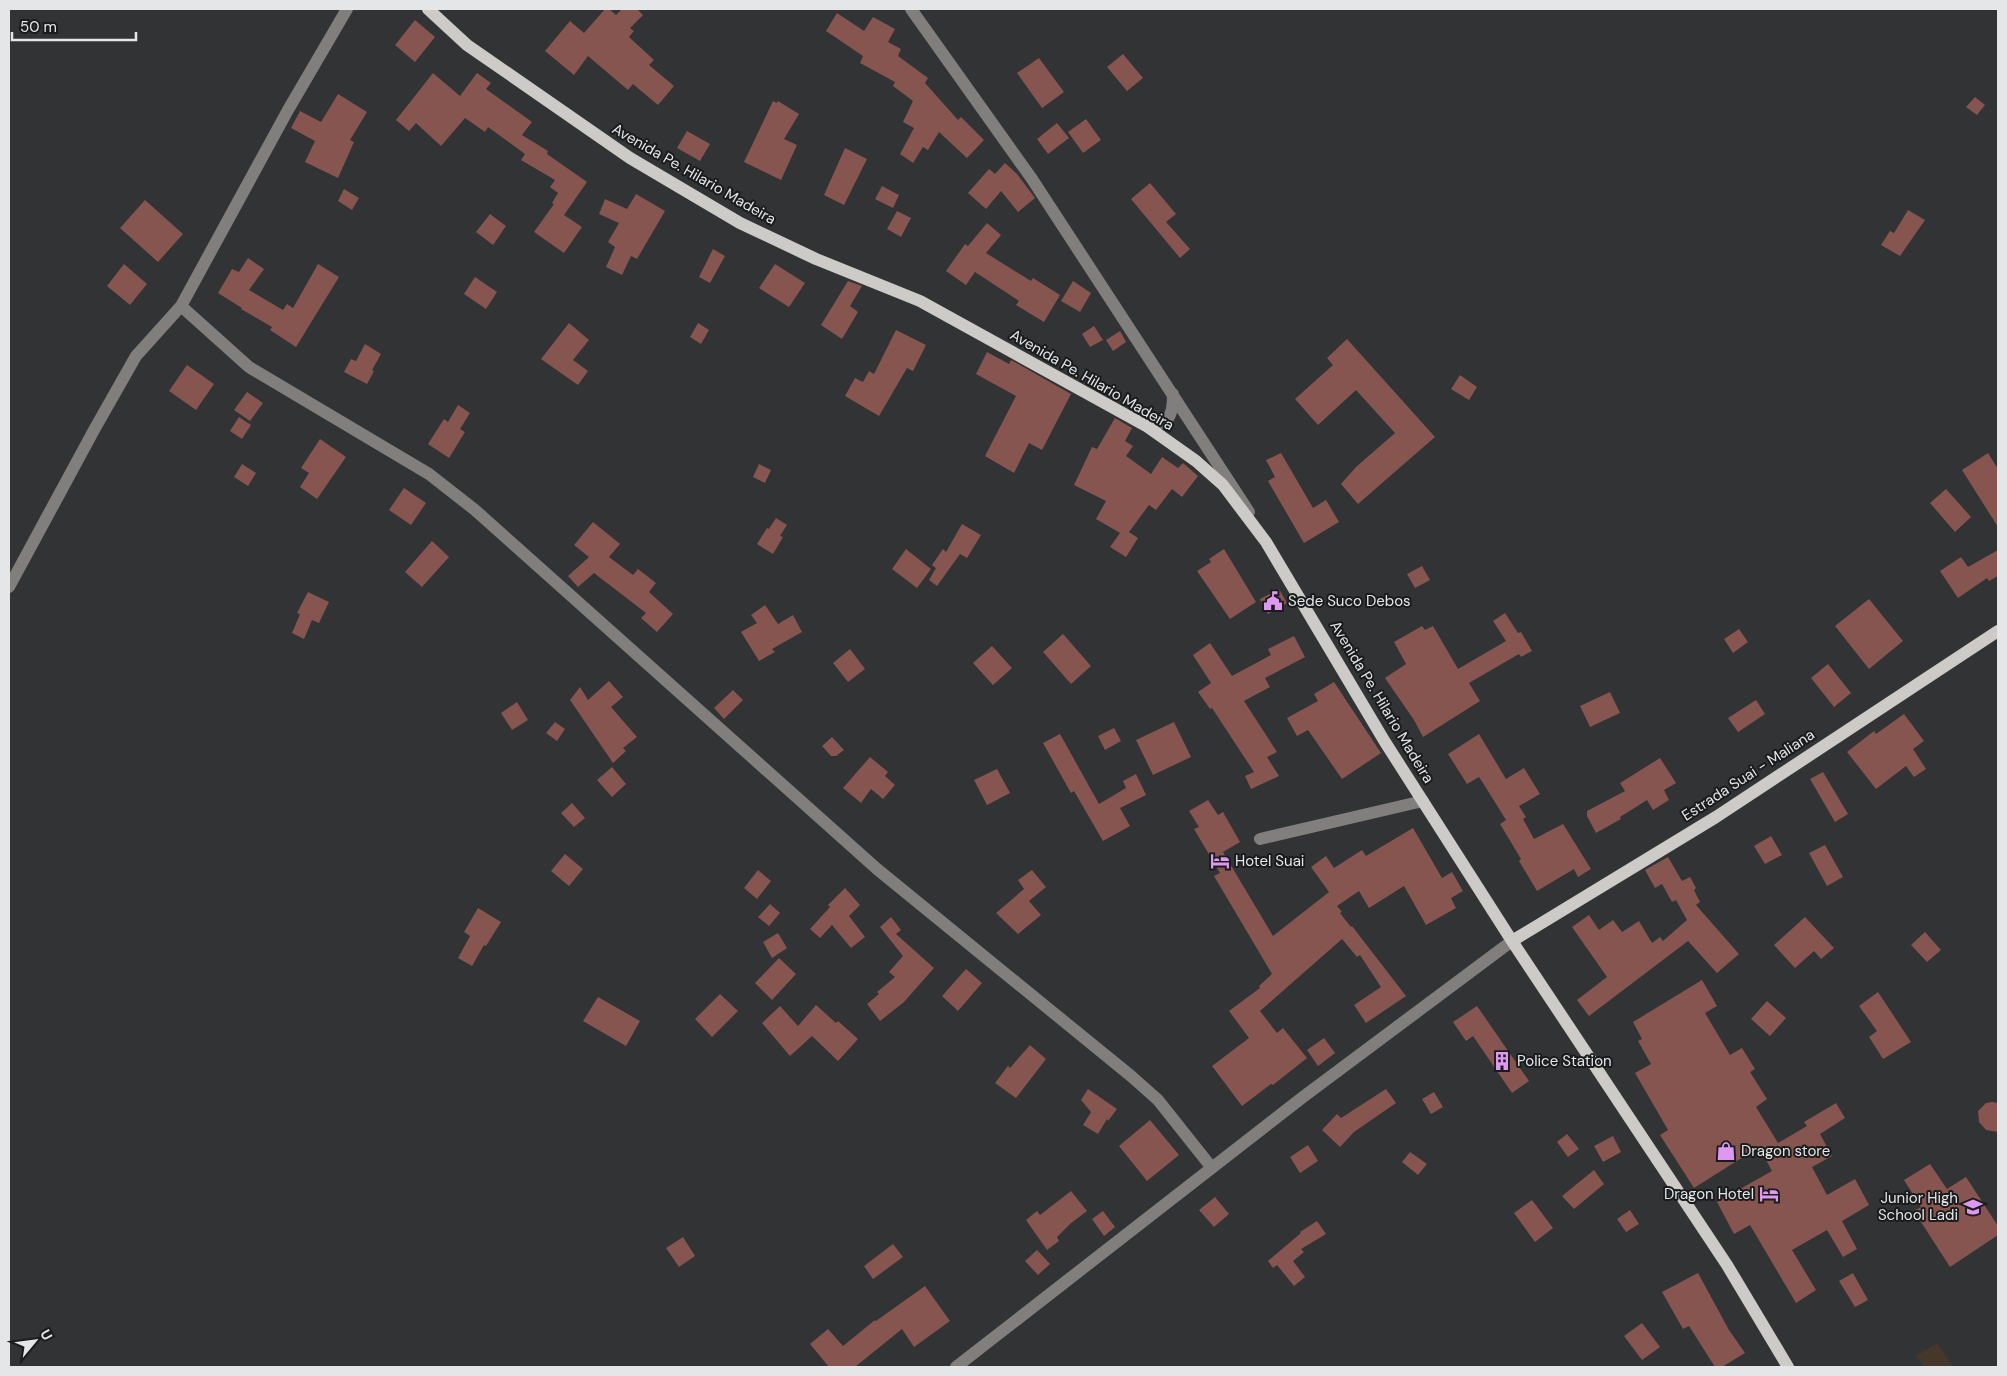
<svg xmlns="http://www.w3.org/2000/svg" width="2007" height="1376" viewBox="0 0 2007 1376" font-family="'DM Sans',sans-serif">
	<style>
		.education { fill: #45382a }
		.building { fill: #87554f }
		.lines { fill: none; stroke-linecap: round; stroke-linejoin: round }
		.minor { stroke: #807f7e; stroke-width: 12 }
		.major { stroke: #cccbc8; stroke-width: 12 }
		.labels { text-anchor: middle; stroke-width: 4; stroke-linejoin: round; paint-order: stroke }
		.street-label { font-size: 15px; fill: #e5e6e8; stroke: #1a1b1c }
		.poi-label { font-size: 15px; fill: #e5e6e8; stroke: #1a1b1c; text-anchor: start }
	</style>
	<rect width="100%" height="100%" fill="#313335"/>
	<!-- education -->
	<path class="education" d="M1937,1343l16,24h-29l-8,-11z"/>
	<!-- building -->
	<path class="building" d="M605,9h4l7,6 6,-6h15l6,6 -13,13 4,3 -5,6 25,23 -5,5 25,21 -16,19 -25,-21 -5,6 -40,-34 -14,19 -29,-24 25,-30 14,12z
		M837,13l27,18 9,-14 22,12 -7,13 13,7 -3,7 30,22 -3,5 33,37 3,-3 23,23 -17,18 -28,-26 -11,18 -5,-3 -10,16 -13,-9 14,-26 -11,-6 10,-21 -20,-15 2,-4 -35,-19 3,-7 -37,-25z
		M415,20l20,17 -20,25 -20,-17z
		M1123,54l20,24 -16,13 -20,-24z
		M1039,58l25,34 -22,16 -25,-35z
		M433,73l27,23 17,-23 14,10 -5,6 46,33 -10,13 26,16 -1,3 40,28 -23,33 18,12 -18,26 -30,-21 20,-28 -2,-1 6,-10 -8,-6 5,-7 -34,-20 4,-6 -37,-27 -3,5 -20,-14 -24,28 -25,-23 -7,8 -13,-11z
		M338,94l29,18 -17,28 4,2 -16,36 -33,-16 10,-21 -24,-13 9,-17 21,11z
		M1975,97l10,8 -8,10 -11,-8z
		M773,101l4,2 1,-2 21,13 -15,25 13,6 -16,35 -37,-18z
		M1086,119l15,21 -18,13 -15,-21z
		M1057,123l12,15 -21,16 -11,-15z
		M687,131l23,13 -10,17 -23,-13z
		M845,148l22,11 -23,46 -20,-10z
		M1005,163l12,11 18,24 -17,14 -17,-21 -15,18 -18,-16 21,-24 6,5z
		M1150,183l26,31 -10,8 24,27 -10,9 -49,-59z
		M882,186l17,9 -6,13 -18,-9z
		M344,189l15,9 -7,12 -14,-9z
		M636,194l29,17 -28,48 -6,-3 -9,19 -16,-8 9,-20 -7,-5 11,-19 -20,-9 6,-15 22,10z
		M145,200l38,34 -25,28 -38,-34z
		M1908,210l17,10 -25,36 -19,-11 9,-14 4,2z
		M897,211l14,7 -10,19 -14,-8z
		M490,214l16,12 -13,19 -17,-13z
		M987,223l14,12 -15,18 45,28 2,-3 27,17 -16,27 -28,-17 3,-4 -44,-29 -9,13 -20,-14 19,-27 3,2z
		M713,249l12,7 -15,27 -11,-6z
		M248,258l16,11 -15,21 34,20 4,-6 6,4 25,-44 21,13 -43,70 -26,-17 2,-3 -31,-18 1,-1 -24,-15 14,-24 7,3z
		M124,264l23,20 -17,21 -23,-19z
		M775,264l30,19 -16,24 -30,-19z
		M475,277l22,15 -11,17 -22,-15z
		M848,281l14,5 -12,20 8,6 -16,27 -21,-14z
		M1073,281l18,12 -11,19 -19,-11z
		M569,323l20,17 -16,20 15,11 -10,14 -37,-26z
		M698,323l11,7 -8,14 -11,-7z
		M1094,326l9,14 -13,7 -8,-13z
		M896,330l30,15 -13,26 -6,-3 -28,48 -34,-20 10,-18 8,4 6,-11 5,3z
		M1120,331l6,11 -13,9 -7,-11z
		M1347,339l88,98 -77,67 -17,-20 15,-17 39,-34 -39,-43 -38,35 -23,-26 38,-34 -6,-7z
		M365,344l16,10 -9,16 2,1 -7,13 -23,-12 7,-13 5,2z
		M987,352l22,12 2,-4 60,34 -29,56 -13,-7 -15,30 -29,-17 31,-60 -40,-22z
		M187,365l27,19 -18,26 -27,-19z
		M1460,375l17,12 -8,13 -18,-11z
		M247,392l16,11 -13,18 -16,-11z
		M458,405l12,8 -10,16 5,3 -16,26 -21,-14 16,-25 4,3z
		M239,417l12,8 -9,14 -12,-8z
		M1115,418l17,10 -7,13 8,5 -7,10 25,18 11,-17 16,11 5,-5 15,13 -16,21 -10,-8 -16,21 -7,-5 -20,27 9,6 -12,19 -16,-10 10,-14 -24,-14 10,-18 -32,-16 18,-38 5,2z
		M320,439l26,18 -29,42 -17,-12 9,-14 -8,-5z
		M1281,453l32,55 13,-8 13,22 -35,21 -36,-62 7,-4 -9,-17z
		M1988,453l10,16v58l-36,-57z
		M242,464l14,9 -8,13 -14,-9z
		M759,464l12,6 -6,13 -12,-6z
		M404,488l22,15 -15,22 -22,-15z
		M1946,489l25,28 -16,15 -25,-29z
		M776,518l11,7 -7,11 3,1 -10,17 -16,-10 10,-16 2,1z
		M593,522l27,22 -11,13 24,18 5,-6 18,14 -7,9 24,22 -16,18 -16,-14 5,-5 -52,-40 -16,14 -10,-11 21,-19 -15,-12z
		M962,524l19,11 -14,23 -7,-4 -23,32 -8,-6 7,-12 -4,-3 11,-16 3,3z
		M432,541l17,16 -27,30 -17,-15z
		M906,549l25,20 -14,19 -25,-19z
		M1224,549l32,53 -26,17 -33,-48 14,-9 -2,-3z
		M1998,550v26l-9,5 -2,-3 -29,20 -18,-27 21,-14 7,10z
		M1422,566l8,14 -15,8 -8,-14z
		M1279,589l8,14 -19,11 -8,-15z
		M308,592l21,10 -10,21 -7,-3 -8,19 -12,-6 8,-19 -3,-1z
		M1869,599l34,42 -34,28 -34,-43z
		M765,605l13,19 15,-9 9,17 -30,17 3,3 -16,9 -18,-29 16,-9 -6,-8z
		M1505,613l13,20 3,-1 11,19 -11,6 -2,-3 -50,29 11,18 -57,36 -9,-17 -29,-42 21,-14 -12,-22 28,-16 3,4 8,-4 25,43 48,-28 -13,-20z
		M1739,629l9,13 -15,11 -9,-14z
		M1063,634l28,32 -20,18 -28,-32z
		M1294,636l11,21 -40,21 5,9 -26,14 33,51 -10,5 12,19 -28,13 -6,-13 9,-4 -42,-64 -2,1 -12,-17 13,-9 -18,-28 17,-12 22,33 39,-21 -3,-6z
		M992,646l20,22 -19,17 -20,-22z
		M850,649l15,20 -17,13 -15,-19z
		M1828,664l23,29 -17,14 -23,-29z
		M609,681l14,16 -12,10 26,30 -14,11 3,3 -13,12 -43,-63 10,-13 8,13z
		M1334,682l47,71 -39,26 -34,-49 -11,6 -10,-18 31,-17 -4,-7z
		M733,690l10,10 -19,19 -10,-11z
		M1610,692l10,21 -30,14 -10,-21z
		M1756,700l9,14 -27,18 -10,-14z
		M517,702l11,18 -16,10 -11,-17z
		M1904,714l20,27 -11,8 13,20 -12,8 -8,-11 -30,23 -29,-37 27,-21 2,3z
		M555,722l10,7 -8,12 -11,-8z
		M1174,722l17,35 -38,18 -17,-35z
		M1114,728l7,13 -16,9 -7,-14z
		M1060,734l39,70 27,-16 -3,-7 13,-7 10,21 -26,13 10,18 -27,15 -29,-50 -3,2 -28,-50z
		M1479,734l27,45 18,-11 16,26 -21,12 7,11 -3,2 11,20 29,-15 28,45 -13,8 -4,-8 -37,22 -18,-30 2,-2 -21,-35 6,-4 -23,-37 -4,-6 -12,7 -19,-30z
		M832,737l12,13 -8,6h-5l-9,-10z
		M870,757l18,15 -3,4 10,9 -12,14 -12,-10 -10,14 -18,-15z
		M1660,758l16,25 -12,7 5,10 -16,10 -6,-10 -27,17 1,2 -25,14 -9,-17v-5l38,-20 -5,-8z
		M612,767l14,17 -14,13 -15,-17z
		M997,769l13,24 -23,12 -13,-25z
		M1823,772l25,42 -13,8 -25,-43z
		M1208,800l10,15 5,-3 17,30 -17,10 50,84 56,-44 -18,-25 15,-11 8,12 28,-18 4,6 47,-28 29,50 10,-6 11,19 -12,7 5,10 -30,17 -22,-39 -35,22 -10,-17 -22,15 5,6 -2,1 11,14 1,-1 54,70 -40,27 -12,-18 27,-18 -21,-32 -3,2 -15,-18 -82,72 17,22 6,-5 24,30 -34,27 -2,-1 -29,22 -30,-40 37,-28 -20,-27 31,-23 -1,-2 13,-12 -58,-98 6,-3 -26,-44 5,-2 -10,-16z
		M572,803l13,15 -11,9 -13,-14z
		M1771,836l11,19 -17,9 -11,-18z
		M1825,845l18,32 -16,9 -18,-33z
		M565,854l18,15 -14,17 -18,-15z
		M1668,857l14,24 8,-4 6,11 -2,2 6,12 -4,3 43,49 -22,19 -29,-32 -99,75 -12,-16 30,-23 -35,-50 17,-12 10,15 14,-10 9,12 17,-11 13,22 8,-6 3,4 24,-21 -11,-20 -4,2 -10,-18 -7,4 -10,-18z
		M758,870l13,11 -14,18 -13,-11z
		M1032,870l14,17 -17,14 12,14 -23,19 -22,-21 28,-24 -6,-9z
		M845,888l15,17 -11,11 16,21 -14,11 -19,-23 -12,13 -10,-9 20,-22 -2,-2z
		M770,904l10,9 -11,13 -11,-9z
		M478,908l23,14 -15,24 -2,-1 -12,21 -14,-8 12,-22 -6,-4z
		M891,917l10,13 -5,4 38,34 -30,34 -24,19 -13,-17 12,-10 -2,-2 18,-15 -6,-5 14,-16 -23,-29z
		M1805,917l29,31 -13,11 -7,-8 -19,17 -21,-23z
		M1925,932l16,18 -14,12 -16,-17z
		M778,933l9,15 -15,10 -9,-16z
		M779,958l17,16 -24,26 -17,-17z
		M966,969l16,14 -24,28 -16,-15z
		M1702,980l15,26 -12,7 25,42 12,-7 13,21 -5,3 17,27 -11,8 22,36 29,-17 -3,-4 32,-19 9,15 -25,16 12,22 -20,11 15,28 28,-16 14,26 -27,16 15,28 -14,8 -16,-27 -35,20 24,40 -20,13 -46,-78 -16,9 -17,-32 55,-31 -13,-24 -65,41 -34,-53 8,-5 -33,-57 16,-9 -13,-23 4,-2 -9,-17z
		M1878,992l33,50 -28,17 -14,-22 8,-6 -18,-25z
		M720,994l18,17 -26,26 -17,-18z
		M598,997l42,24 -14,25 -43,-25z
		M1767,1001l19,17 -16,18 -19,-17z
		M816,1005l20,18 2,-2 20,18 -20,22 -26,-25 -22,20 -28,-33 18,-17 18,20z
		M1477,1006l52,75 -17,12 -39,-57 -7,5 -13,-19z
		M1324,1038l11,15 -17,13 -11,-16z
		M1030,1045l16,14 -30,39 -21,-15 13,-17 2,2z
		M1088,1089l29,20 -9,12 -1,-2 -9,15 -15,-9 8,-13 -10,-12z
		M1386,1089l10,14 -42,29 -14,15 -18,-17 15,-16 4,4z
		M1434,1092l9,15 -12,7 -9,-15z
		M1992,1102l6,1v29l-12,-2 -7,-8 -1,-11 8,-8z
		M1150,1120l29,35 -32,26 -28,-35z
		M1567,1134l12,15 -11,8 -11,-15z
		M1613,1136l8,16 -18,10 -9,-16z
		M1308,1145l10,16 -18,12 -10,-16z
		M1410,1152l17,12 -9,11 -16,-13z
		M1930,1164l17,25 19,-12 32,49v9l-48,32 -36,-56 7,-4 -17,-27z
		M1594,1170l10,14 -30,25 -12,-13z
		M1071,1191l16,20 -17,13 -13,13 2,4 -12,9 -21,-30 11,-9 3,4z
		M1215,1197l14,17 -15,13 -15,-17z
		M1532,1200l21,28 -18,14 -21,-29z
		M1630,1210l9,14 -13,8 -9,-13z
		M1103,1211l12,16 -11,9 -12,-17z
		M1317,1221l9,13 -25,15 3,3 -11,9 12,16 -11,9 -17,-21 -4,3 -5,-7 33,-28 -1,-1z
		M683,1237l12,19 -16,11 -13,-19z
		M893,1244l10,13 -30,22 -9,-13z
		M1037,1250l13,14 -12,11 -13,-14z
		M1698,1273l31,57 16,23 -23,14h-7l-26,-41 -6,3 -21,-37z
		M1853,1273l15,27 -13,7 -16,-26z
		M925,1286l25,35 -36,26 -12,-18 -47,38h-26l-19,-23 18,-15 15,17 32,-26 1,1z
		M1642,1323l18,24 -18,13 -18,-24z"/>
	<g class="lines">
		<!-- minor -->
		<path class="minor" d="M911,9l121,170 217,333
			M181,306l68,61 180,107 46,36 402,359 254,207 27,24 54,68
			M1148,427c22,-5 25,-10 25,-33
			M9,587l85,-157 42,-74 45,-50 107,-196 59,-101
			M1260,839l163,-38
			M956,1367l347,-270 209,-156"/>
		<!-- major -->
		<path class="major" d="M428,9l39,36 163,113 110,65 76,36 104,42 228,126 48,34 27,24 43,57 119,200 127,199 215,324 61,102
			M1512,941l204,-124 282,-186"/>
	</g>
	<!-- icons -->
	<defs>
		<g id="civic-bare" transform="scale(1.5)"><path d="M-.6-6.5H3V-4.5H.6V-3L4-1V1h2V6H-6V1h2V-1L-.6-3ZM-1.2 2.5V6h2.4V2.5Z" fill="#de98f2" stroke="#1a1b1c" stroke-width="2.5" paint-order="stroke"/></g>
		<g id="hotel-bare" transform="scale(1.5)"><path d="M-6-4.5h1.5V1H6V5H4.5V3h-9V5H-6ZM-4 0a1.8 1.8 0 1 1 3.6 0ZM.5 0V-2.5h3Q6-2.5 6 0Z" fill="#de98f2" stroke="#1a1b1c" stroke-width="2.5" paint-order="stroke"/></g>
		<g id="building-bare" transform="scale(1.5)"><path d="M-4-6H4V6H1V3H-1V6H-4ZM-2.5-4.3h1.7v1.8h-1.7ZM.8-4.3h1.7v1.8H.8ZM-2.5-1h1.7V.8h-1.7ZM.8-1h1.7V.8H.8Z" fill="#de98f2" stroke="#1a1b1c" stroke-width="2.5" paint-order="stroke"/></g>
		<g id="shop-bare" transform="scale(1.5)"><path d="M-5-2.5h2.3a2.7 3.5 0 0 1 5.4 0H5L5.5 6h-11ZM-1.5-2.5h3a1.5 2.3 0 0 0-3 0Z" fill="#de98f2" stroke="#1a1b1c" stroke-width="2.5" paint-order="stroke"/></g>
		<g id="school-bare" transform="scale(1.5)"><path d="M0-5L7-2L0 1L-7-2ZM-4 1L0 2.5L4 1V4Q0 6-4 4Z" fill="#de98f2" stroke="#1a1b1c" stroke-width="2.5" paint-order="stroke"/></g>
	</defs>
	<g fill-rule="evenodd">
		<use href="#civic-bare" x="1273" y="601"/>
		<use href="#hotel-bare" x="1220" y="861"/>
		<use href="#building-bare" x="1502" y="1061"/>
		<use href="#shop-bare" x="1726" y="1151"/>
		<use href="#hotel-bare" x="1769" y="1194"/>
		<use href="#school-bare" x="1973" y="1207"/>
	</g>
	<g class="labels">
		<!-- street labels -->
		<g class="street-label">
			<text transform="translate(694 174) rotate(30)" y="5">Avenida Pe. Hilario Madeira</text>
			<text transform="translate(1092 380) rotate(30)" y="5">Avenida Pe. Hilario Madeira</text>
			<text transform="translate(1382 702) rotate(59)" y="5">Avenida Pe. Hilario Madeira</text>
			<text transform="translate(1748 775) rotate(-33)" y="5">Estrada Suai - Maliana</text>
		</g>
		<!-- poi labels -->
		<g class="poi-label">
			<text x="1288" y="606">Sede Suco Debos</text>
			<text x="1235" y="866">Hotel Suai</text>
			<text x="1517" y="1066">Police Station</text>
			<text x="1741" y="1156">Dragon store</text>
			<text x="1754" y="1199" text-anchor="end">Dragon Hotel</text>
			<text x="1958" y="1203" text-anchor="end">Junior High<tspan x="1958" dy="17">School Ladi</tspan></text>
		</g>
	</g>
	<!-- border -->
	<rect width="2007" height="1376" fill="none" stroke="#e5e6e8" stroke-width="20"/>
	<!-- north arrow -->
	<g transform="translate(35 1341) rotate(61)" stroke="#1a1b1c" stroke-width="4" paint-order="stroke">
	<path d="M0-4L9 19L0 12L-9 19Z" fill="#e5e6e8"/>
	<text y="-8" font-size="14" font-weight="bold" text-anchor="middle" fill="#e5e6e8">U</text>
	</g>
	<!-- scale -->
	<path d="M12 32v8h124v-8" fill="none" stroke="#e5e6e8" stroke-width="2.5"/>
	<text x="20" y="32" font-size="15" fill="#e5e6e8" stroke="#1a1b1c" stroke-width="4" paint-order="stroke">50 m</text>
</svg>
